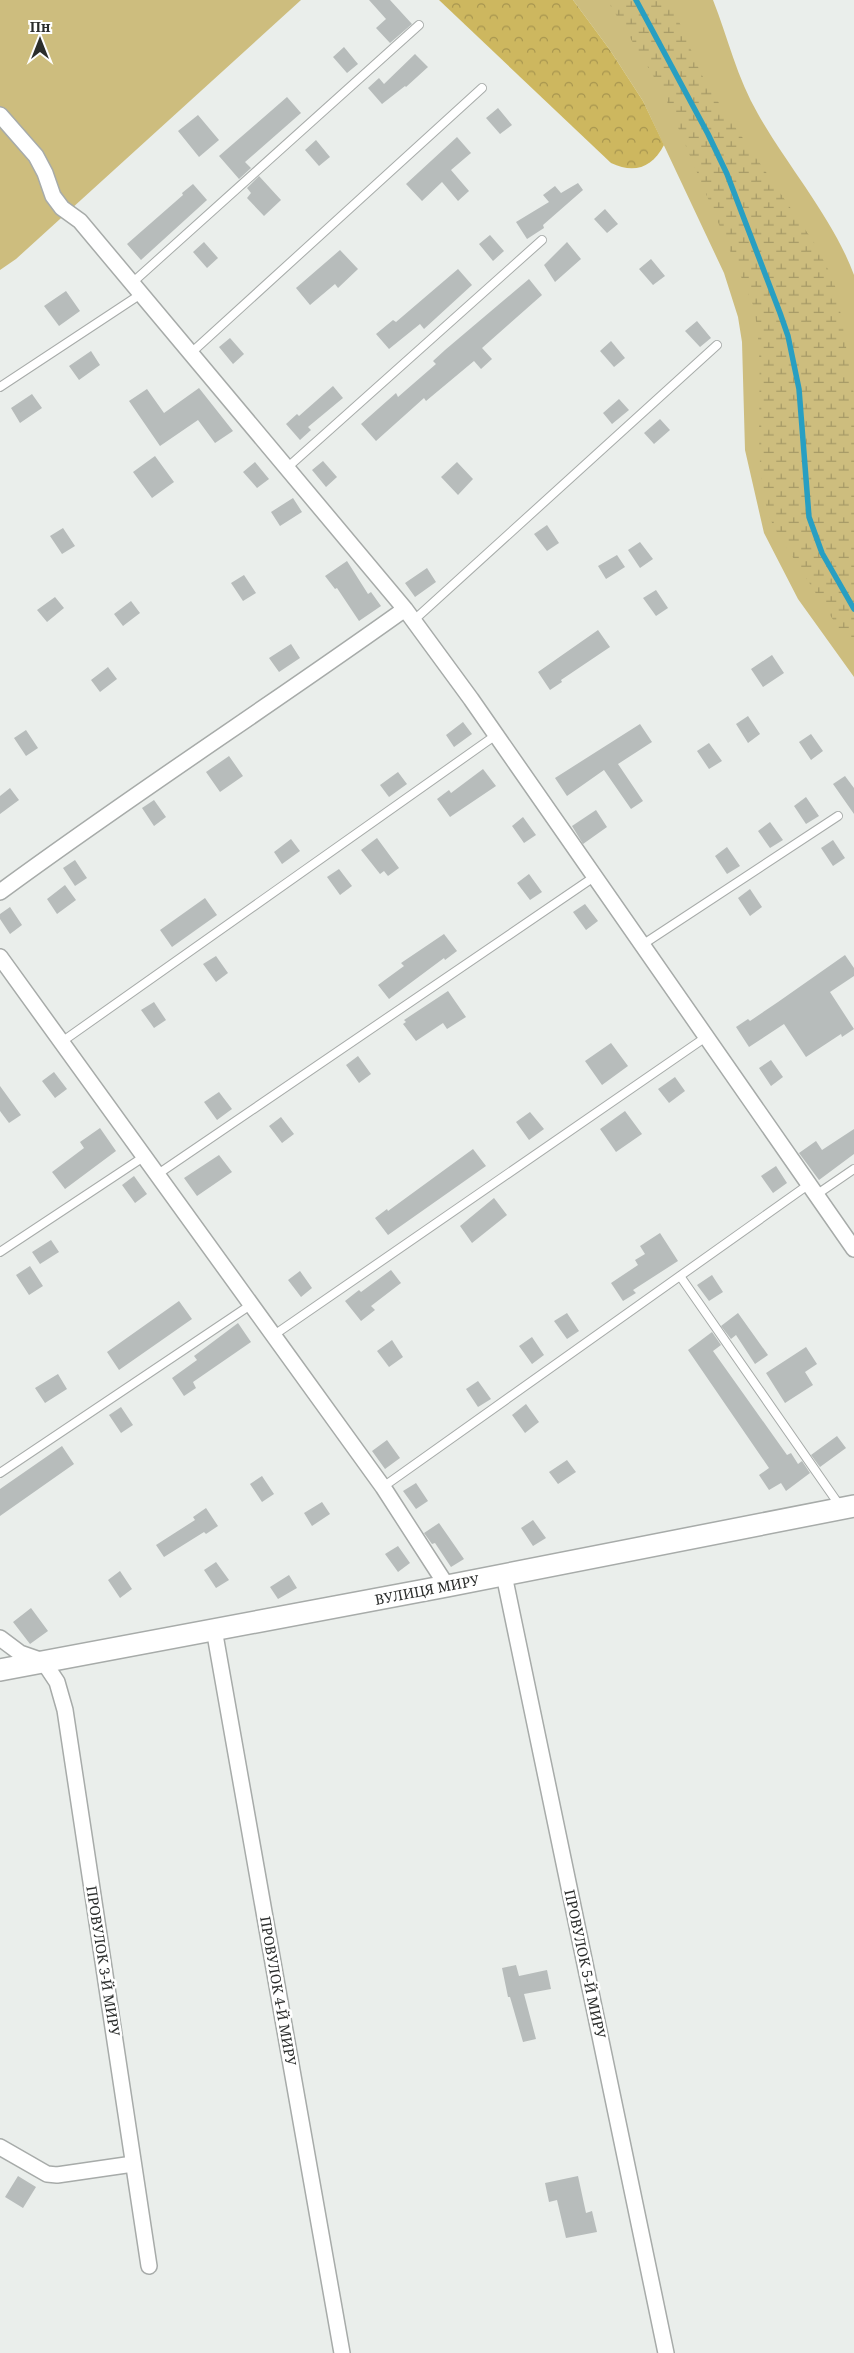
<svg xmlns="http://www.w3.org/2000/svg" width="854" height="2353" viewBox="0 0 854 2353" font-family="'Noto Serif',serif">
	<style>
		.green { fill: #cdbd7e }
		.forest { fill: url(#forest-crowns) }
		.wetland { fill: url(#wetland-marsh) }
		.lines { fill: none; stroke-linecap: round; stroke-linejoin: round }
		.stream { stroke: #289fc2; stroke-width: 5.5 }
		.building { fill: #b7bcbb }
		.lane-casing { stroke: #a7aba9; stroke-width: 10 }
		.street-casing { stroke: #a7aba9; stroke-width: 18 }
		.secondary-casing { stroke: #a7aba9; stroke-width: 24 }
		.lane { stroke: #fff; stroke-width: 8 }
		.street { stroke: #fff; stroke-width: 15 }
		.secondary { stroke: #fff; stroke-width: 21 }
		.labels { text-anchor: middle; stroke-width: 5; stroke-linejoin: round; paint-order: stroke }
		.street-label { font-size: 14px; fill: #2b2d2c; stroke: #fff }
	</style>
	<defs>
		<pattern id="forest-crowns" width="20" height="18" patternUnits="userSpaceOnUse" patternTransform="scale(1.25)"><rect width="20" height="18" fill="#cdb75f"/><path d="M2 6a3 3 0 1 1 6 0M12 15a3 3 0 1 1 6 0" fill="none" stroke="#a7954f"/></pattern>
		<pattern id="wetland-marsh" width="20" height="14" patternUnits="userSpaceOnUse" patternTransform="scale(1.25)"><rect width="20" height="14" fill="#cdbd7e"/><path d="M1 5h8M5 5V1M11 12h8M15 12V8" fill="none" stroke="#a79a67"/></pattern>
	</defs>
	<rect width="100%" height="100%" fill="#eaeeeb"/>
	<!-- green -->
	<path class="green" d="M0,0h301l-285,259 -16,11z
		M573,0h140c15,38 24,78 45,114 30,53 75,104 96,161v402l-56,-78 -34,-66 -19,-83 -3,-108 -4,-25 -14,-44 -81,-172 -33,-51z"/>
	<!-- forest -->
	<path class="forest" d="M439,0h134l37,50 33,51 21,44c-12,23 -30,29 -53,18z"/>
	<!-- wetland -->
	<path class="wetland" d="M607,0h63l29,69 9,18 107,157 17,33 5,15 17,103v256c-20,-29 -39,-59 -58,-89 -11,-17 -24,-34 -29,-53 -17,-67 1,-138 -14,-204l-90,-213z"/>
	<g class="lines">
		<!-- stream -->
		<path class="stream" d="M636,0l72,134 19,40 53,139 8,23 11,53 10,128 13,36 32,56"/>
	</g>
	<!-- building -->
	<path class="building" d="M369,0h21l22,24 -22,19 -14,-15 10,-9z
		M344,47l14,17 -11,9 -14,-16z
		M415,54l13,13 -22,20 -1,-1 -23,18 -14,-16 11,-10 5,6z
		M287,97l14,16 -56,49 6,6 -12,11 -20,-23z
		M498,108l14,17 -12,9 -14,-16z
		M198,115l21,25 -20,17 -21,-26z
		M457,137l14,16 -20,17 18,21 -11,10 -16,-19 -20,19 -16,-17z
		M316,140l14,17 -11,9 -14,-16z
		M259,176l22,24 -17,16 -17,-18 4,-5 -4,-5z
		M578,183l5,7 -40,35 1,3 -17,11 -11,-17 33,-20 -6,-7 12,-9 6,7z
		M193,184l14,16 -66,60 -14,-16 56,-49 -1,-2z
		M605,209l13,15 -11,9 -13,-14z
		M490,235l14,16 -11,10 -14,-17z
		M204,242l14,16 -11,10 -14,-16z
		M567,242l14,17 -26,23 -11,-17z
		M340,250l18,19 -20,19 -3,-4 -25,21 -14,-17z
		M651,259l14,17 -12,9 -14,-16z
		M458,269l14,16 -48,44 -4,-5 -31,25 -13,-15 17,-14 3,2z
		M529,279l13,16 -60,53 10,11 -11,10 -7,-8 -48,40 -2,-3 -48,43 -15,-17 35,-31 2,4 38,-33 -3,-3 12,-11z
		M66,291l14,20 -21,15 -15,-20z
		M697,321l14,17 -11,9 -15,-16z
		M230,338l14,16 -11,10 -14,-17z
		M611,341l14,17 -11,9 -14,-16z
		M91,351l9,14 -21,15 -10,-14z
		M333,386l10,12 -35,29 3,3 -11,10 -14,-16 11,-10 2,2z
		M199,388l34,43 -18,12 -17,-23 -38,26 -31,-45 18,-12 17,24z
		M32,394l10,14 -22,15 -9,-15z
		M619,399l10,11 -17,14 -9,-11z
		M660,419l10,11 -16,14 -10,-11z
		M155,456l19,26 -22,16 -19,-26z
		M323,461l14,16 -11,10 -14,-17z
		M255,462l14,17 -12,9 -14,-16z
		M457,462l16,17 -15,16 -17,-18z
		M293,498l9,14 -22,14 -9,-14z
		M547,525l12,18 -12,8 -13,-17z
		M63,528l12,18 -13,8 -12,-18z
		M640,542l13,17 -13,9 -12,-18z
		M617,555l8,12 -19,12 -8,-13z
		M347,561l21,33 3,-2 10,14 -22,15 -22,-33 -2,1 -10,-13z
		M427,568l9,14 -21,15 -10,-14z
		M244,575l12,18 -13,8 -12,-18z
		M656,590l12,18 -12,8 -13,-18z
		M55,597l9,11 -17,14 -10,-12z
		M131,601l9,12 -17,13 -9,-12z
		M598,630l12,17 -49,33 1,2 -12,8 -12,-18z
		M291,644l9,14 -21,14 -10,-14z
		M772,655l12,18 -21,14 -12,-18z
		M108,667l9,12 -17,13 -9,-12z
		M748,716l12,18 -12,9 -12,-19z
		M463,722l9,12 -18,13 -8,-12z
		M640,724l12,18 -34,22 25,37 -12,8 -27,-39 -37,26 -12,-18z
		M26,730l12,18 -12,8 -12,-18z
		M811,734l12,17 -12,9 -12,-18z
		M709,743l13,18 -13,8 -12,-18z
		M229,756l14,20 -23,16 -14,-20z
		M483,769l13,17 -46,31 -13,-18 12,-9 2,3z
		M398,772l9,12 -18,13 -9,-12z
		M845,776l9,12v26l-21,-30z
		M10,788l9,12 -19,14v-18z
		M806,797l13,19 -13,8 -12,-18z
		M154,800l12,17 -12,9 -12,-18z
		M596,810l11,17 -24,17 -11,-18z
		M523,817l13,18 -12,8 -12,-17z
		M770,822l13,18 -13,8 -12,-17z
		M377,838l22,30 -11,8 -4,-5 -4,3 -19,-24z
		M291,839l9,12 -18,13 -8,-12z
		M833,840l12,18 -12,8 -12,-18z
		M727,847l13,19 -13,8 -12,-18z
		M75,860l12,18 -12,8 -12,-18z
		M339,869l13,17 -12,9 -13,-18z
		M529,874l13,18 -12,8 -13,-17z
		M65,885l11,15 -19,14 -10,-15z
		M750,889l12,18 -12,9 -12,-18z
		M205,898l12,17 -45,32 -12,-17z
		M585,904l13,17 -12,9 -13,-18z
		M10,907l12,18 -12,9 -10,-15v-5z
		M444,934l13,17 -12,9 -1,-2 -55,41 -11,-14 26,-19 -3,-3z
		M845,955l9,13v8l-24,16 24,37 -12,8 -1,-3 -35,23 -22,-33 -35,23 -13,-20 12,-8 2,2 28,-19z
		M216,956l12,17 -12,9 -13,-18z
		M448,991l18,26 -19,12 -4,-6 -27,18 -13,-17 3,-2 -2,-2z
		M154,1002l12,18 -12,8 -13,-18z
		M611,1043l17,23 -26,19 -17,-24z
		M358,1056l13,18 -12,9 -13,-18z
		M771,1060l12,17 -12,9 -12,-18z
		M54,1072l13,17 -12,9 -13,-17z
		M675,1077l10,14 -16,12 -11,-14z
		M0,1086l21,29 -12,8 -9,-12z
		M219,1092l13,17 -15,11 -13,-18z
		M625,1111l17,23 -26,18 -16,-23z
		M530,1112l14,17 -15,11 -13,-18z
		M281,1117l13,17 -12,9 -13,-17z
		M100,1128l16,23 -51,38 -13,-17 32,-24 -4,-6z
		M854,1129v25l-35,26 -20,-27 17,-12 6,9z
		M473,1149l13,17 -98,69 -13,-17 12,-9 1,2z
		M219,1155l13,17 -35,24 -13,-18z
		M776,1166l11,17 -14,10 -12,-17z
		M134,1176l13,18 -12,9 -13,-18z
		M494,1198l13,17 -35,28 -12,-17z
		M660,1233l18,28 -45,29 3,3 -13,8 -12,-18 27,-18 -3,-5 10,-6 -5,-8z
		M51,1240l8,12 -19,12 -8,-12z
		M30,1266l13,20 -14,9 -13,-20z
		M391,1270l10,13 -30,23 4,4 -14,11 -16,-20 14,-11 2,2z
		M300,1271l12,17 -11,9 -13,-17z
		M712,1275l11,17 -14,9 -12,-16z
		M179,1301l13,18 -73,51 -12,-18z
		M567,1313l12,18 -12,8 -13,-18z
		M738,1313l30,42 -13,9 -19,-29 -5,4 -10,-13z
		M238,1323l13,19 -58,40 3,6 -12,8 -12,-18 25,-18 -3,-4z
		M712,1332l9,13 -8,6 74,104 4,-2 7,11 4,-3 8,12 -24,18 -5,-8 -12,7 -10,-15 10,-7 -81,-118z
		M532,1337l12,18 -12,9 -13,-18z
		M392,1340l11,17 -14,10 -12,-16z
		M806,1347l11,17 -12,8 8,13 -28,18 -19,-30z
		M58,1374l9,15 -22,14 -10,-15z
		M478,1381l13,18 -13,8 -12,-18z
		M526,1404l13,18 -14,11 -13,-18z
		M121,1407l12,18 -12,8 -12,-18z
		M837,1436l9,12 -26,19 -9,-12z
		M387,1440l13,18 -15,11 -13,-18z
		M62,1446l12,18 -74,52v-27z
		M567,1460l9,12 -18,12 -9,-12z
		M262,1476l12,18 -12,8 -12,-18z
		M416,1483l12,18 -12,8 -13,-18z
		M322,1502l8,12 -18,12 -8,-13z
		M206,1508l12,18 -12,8 -2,-2 -40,25 -8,-12 39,-25 -2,-3z
		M533,1520l13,18 -13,8 -12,-18z
		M439,1523l25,36 -13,8 -16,-24 -3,1 -8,-11z
		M398,1546l12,17 -12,9 -13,-18z
		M216,1562l13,18 -13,8 -12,-18z
		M120,1571l12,18 -12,9 -12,-18z
		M289,1575l8,13 -19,11 -8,-12z
		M31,1608l17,23 -18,13 -17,-22z
		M516,1965l3,11 28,-6 4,19 -27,5 12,45 -13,3 -13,-45h-2l-6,-29z
		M18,2176l18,11 -13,21 -18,-11z
		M578,2176l8,37 6,-2 5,21 -31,6 -9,-38 -8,2 -4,-19z"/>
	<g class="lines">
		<!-- lane casing -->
		<g class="lane-casing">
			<path id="lane" d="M132,283l287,-258
				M191,353l291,-265
				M0,387l141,-93
				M288,467l254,-227
				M413,621l304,-276
				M642,945l196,-129
				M63,1041l433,-306
				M158,1174l436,-297
				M816,1195l38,-26
				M0,1252l145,-96
				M680,1276l160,230
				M274,1335l432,-298
				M0,1473l252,-169
				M383,1487l425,-302"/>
		</g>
		<!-- street casing -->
		<g class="street-casing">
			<path id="street" d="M0,115l36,41 9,17 8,23 9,12 18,13 325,388 66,90 383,550
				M0,892c133,-98 271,-187 405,-283
				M0,957l383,530 64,99
				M504,1575l162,778
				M214,1629l128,724
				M0,1638l20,15 23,8 14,21 8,28 84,556
				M0,2147l47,27 10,1 76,-11"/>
		</g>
		<!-- secondary casing -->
		<g class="secondary-casing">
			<path id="secondary" d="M0,1670l447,-84 407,-80"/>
		</g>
		<!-- lane -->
		<use href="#lane" class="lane"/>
		<!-- street -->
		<use href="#street" class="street"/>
		<!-- secondary -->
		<use href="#secondary" class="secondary"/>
	</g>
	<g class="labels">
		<!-- street labels -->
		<g class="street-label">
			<text transform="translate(427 1590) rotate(-11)" y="5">ВУЛИЦЯ МИРУ</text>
			<text transform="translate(103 1961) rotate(81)" y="5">ПРОВУЛОК 3-Й МИРУ</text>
			<text transform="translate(585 1964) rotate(78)" y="5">ПРОВУЛОК 5-Й МИРУ</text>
			<text transform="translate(278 1991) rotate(80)" y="5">ПРОВУЛОК 4-Й МИРУ</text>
		</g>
	</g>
	<!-- north arrow -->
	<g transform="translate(40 40)" stroke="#ffffff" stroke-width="4" paint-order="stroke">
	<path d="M0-4L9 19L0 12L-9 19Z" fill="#2b2d2c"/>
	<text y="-8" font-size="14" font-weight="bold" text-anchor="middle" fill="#2b2d2c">Пн</text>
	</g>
</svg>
